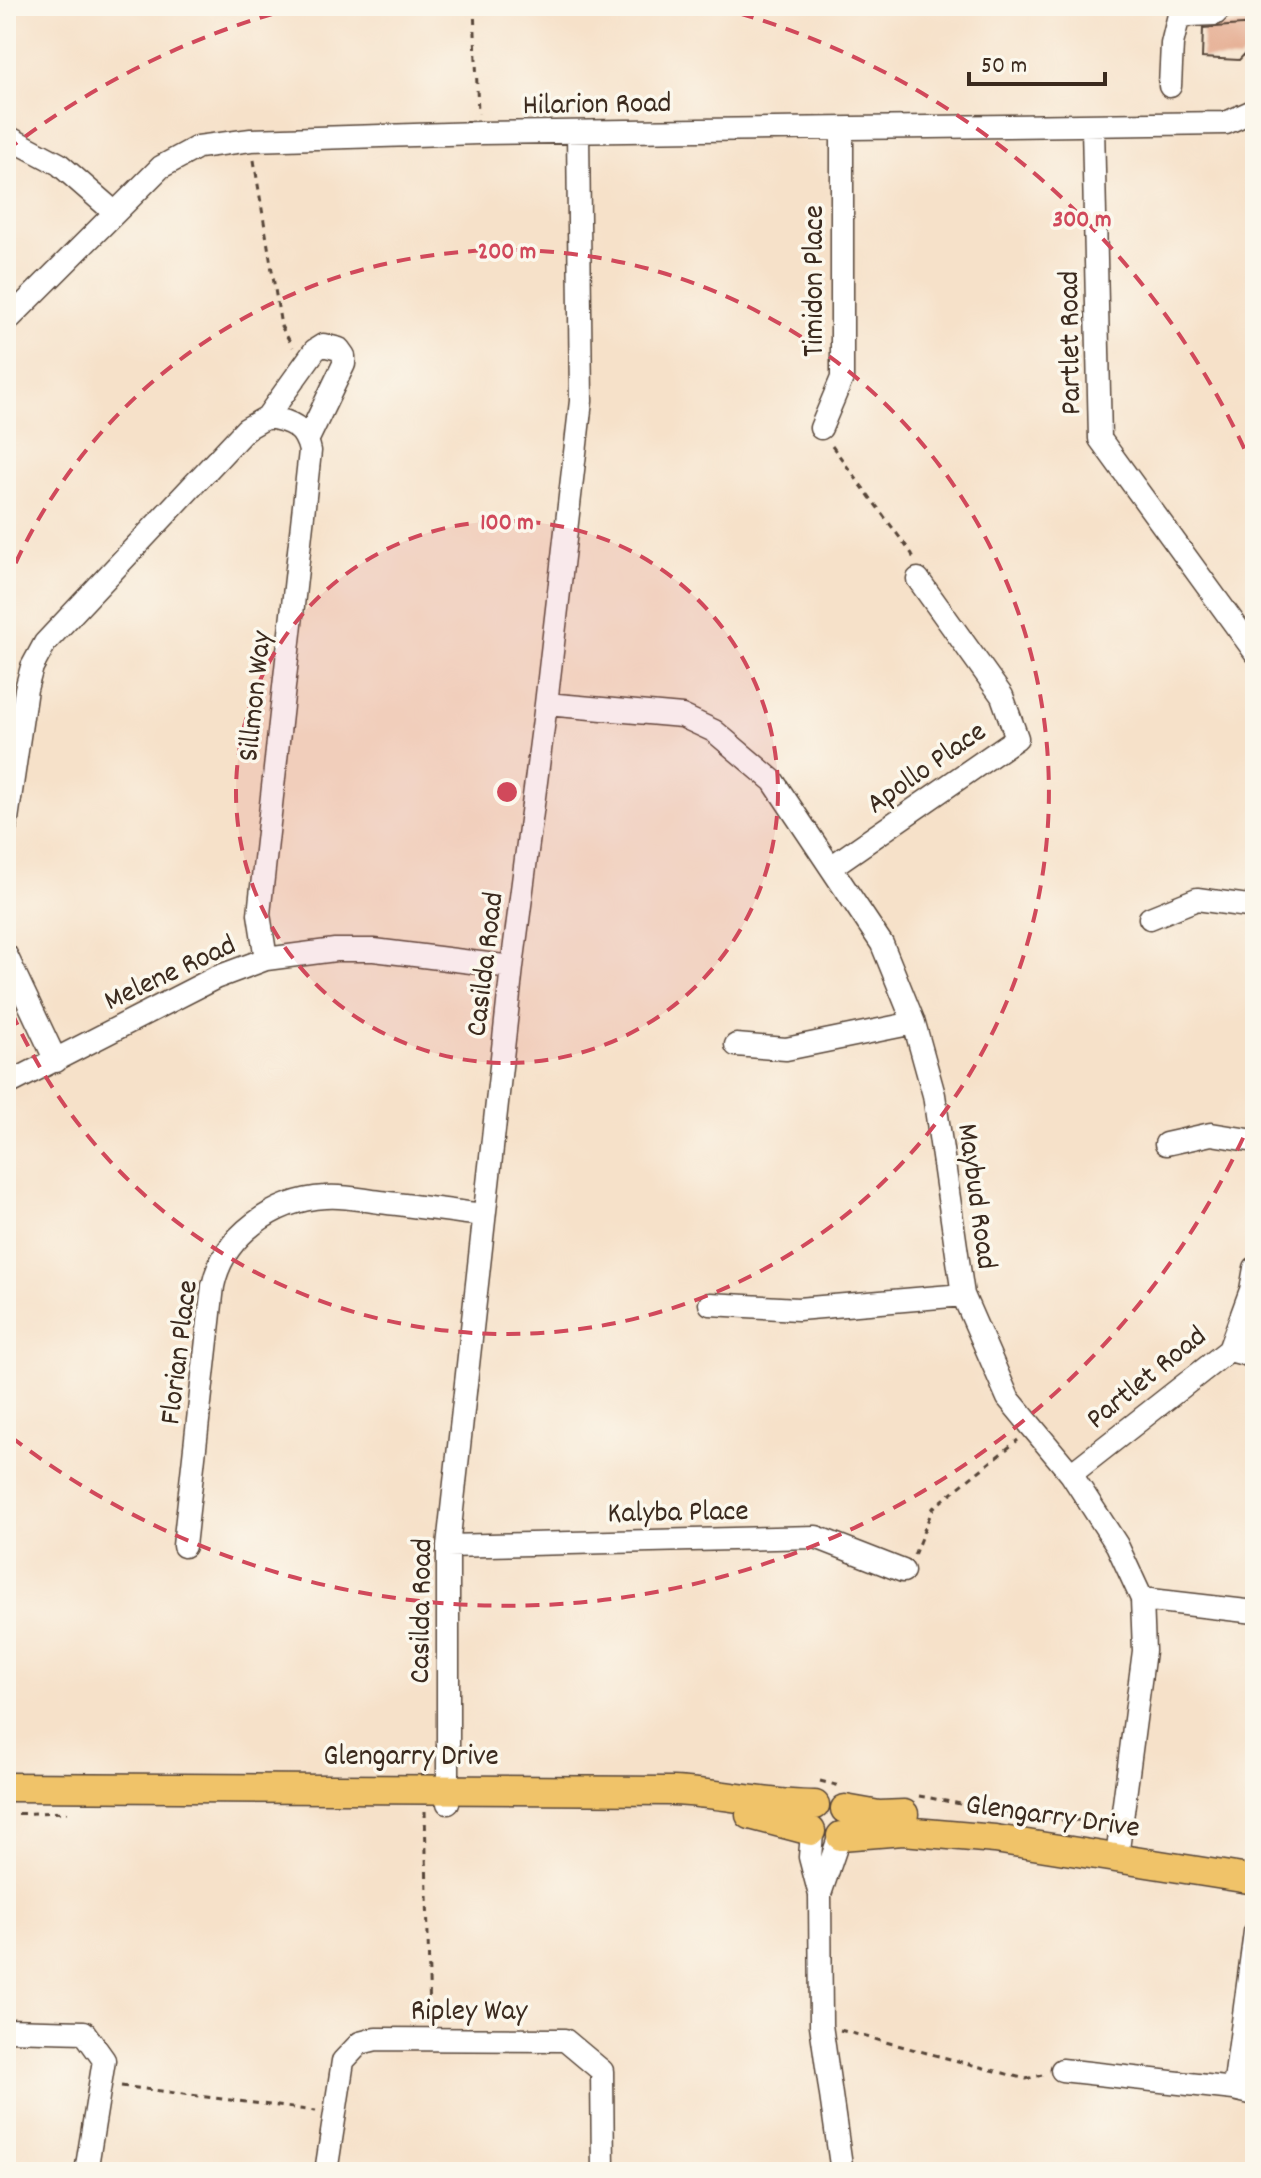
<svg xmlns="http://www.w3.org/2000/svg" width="1261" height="2178" viewBox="0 0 1261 2178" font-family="Dekko,sans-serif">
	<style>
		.building { fill: #df9878 }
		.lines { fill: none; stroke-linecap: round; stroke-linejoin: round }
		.minor-casing { stroke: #574538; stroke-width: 25 }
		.major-casing { stroke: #574538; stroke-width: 31 }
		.path { stroke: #574538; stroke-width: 3; stroke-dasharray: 6 6; stroke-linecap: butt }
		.minor { stroke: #fff; stroke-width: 22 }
		.major { stroke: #f0c369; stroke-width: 28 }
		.ring { fill: none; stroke: #d1495b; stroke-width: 4; stroke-dasharray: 14 10 }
		.labels { text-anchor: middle; stroke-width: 7; stroke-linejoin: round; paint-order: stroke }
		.street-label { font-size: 30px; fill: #3b2a1e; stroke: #fbf7ec }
		.centre { fill: #d1495b; stroke: #fbf7ec; stroke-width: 4 }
		.ring-label { font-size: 24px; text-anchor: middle; font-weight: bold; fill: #d1495b; stroke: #fbf7ec; stroke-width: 7; stroke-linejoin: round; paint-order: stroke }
	</style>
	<rect width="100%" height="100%" fill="#fbf7ec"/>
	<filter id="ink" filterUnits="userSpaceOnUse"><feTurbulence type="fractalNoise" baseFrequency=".0125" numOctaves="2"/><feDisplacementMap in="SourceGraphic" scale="16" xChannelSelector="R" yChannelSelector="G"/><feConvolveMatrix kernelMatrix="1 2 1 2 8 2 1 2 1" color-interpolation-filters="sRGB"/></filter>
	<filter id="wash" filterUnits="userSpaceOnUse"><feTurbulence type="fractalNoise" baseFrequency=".006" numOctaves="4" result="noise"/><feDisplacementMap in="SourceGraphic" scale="32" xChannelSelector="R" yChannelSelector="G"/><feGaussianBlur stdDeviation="1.8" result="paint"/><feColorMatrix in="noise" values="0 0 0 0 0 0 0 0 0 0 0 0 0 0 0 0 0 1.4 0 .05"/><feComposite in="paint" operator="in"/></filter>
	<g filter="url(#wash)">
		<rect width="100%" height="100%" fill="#f6e1c9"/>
		<g id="blocks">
			<!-- building -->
			<path class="building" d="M1255,24v19l-16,17 -37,-2 1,-30z"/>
		</g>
	</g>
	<g filter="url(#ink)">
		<use href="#blocks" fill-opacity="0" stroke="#574538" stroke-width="2"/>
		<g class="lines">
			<!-- minor casing -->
			<g class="minor-casing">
				<path id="minor" d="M1170,86l2,-42 6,-25 12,-4 25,-1 8,-8
					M1093,126l7,313 155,213
					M6,136l53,28 55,48
					M6,322l155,-155 37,-20 53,-7 228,-7 747,-10 29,-13
					M267,417l48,-67 8,-5 16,4 5,7v8l-36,75
					M821,428l21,-50v-249
					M546,704l136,12 32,15 59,50 109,163 32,79 20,72 29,200 45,103 63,76 46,71 25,54 2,52 -27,206
					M6,826l20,-137 6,-22 13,-24 201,-214 21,-12c24,4 38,10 43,34l-51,463 7,45
					M831,867l186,-129 -15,-42 -84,-117
					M1150,918l47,-19 58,8
					M6,955l50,106
					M736,1045l50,4 128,-26
					M6,1085l209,-107 51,-19 69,-9h39l138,17
					M1166,1144l45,-10 44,7
					M710,1304l88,5 165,-14
					M1229,1350l26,7
					M1071,1474l158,-124 22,-60 4,-22
					M184,1546l29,-260c10,-50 61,-86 112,-89 18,-2 37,3 55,5 35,4 69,9 104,13
					M448,1546l368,-9 87,34
					M1142,1599l113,13
					M448,1803v-257l64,-579 34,-263 35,-303 -3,-269
					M812,1833l-2,24 10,38 1,130 21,147
					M820,1894l19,-56
					M1255,1932l-21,157 21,5
					M6,2030l78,2 20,28 -18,112
					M1062,2070l172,19
					M326,2172l17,-111 17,-18 16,-4 189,1 37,31 1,101"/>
			</g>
			<!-- major casing -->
			<g class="major-casing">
				<path id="major" d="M6,1787l667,4c48,2 94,14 142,14
					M845,1809l34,6 25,-1
					M750,1815l61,16
					M841,1836l62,-5 92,8 260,41"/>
			</g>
			<!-- path -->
			<path class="path" d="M474,6l4,108
				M254,160l27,166 12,21
				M832,446l80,108 2,6
				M914,1555l19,-47 85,-68
				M820,1781l20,5
				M919,1796c58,10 122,29 182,23
				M425,1811l5,208
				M6,1814l61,-2
				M840,2030l186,49 16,-4
				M121,2086l195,25"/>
			<!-- minor -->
			<use href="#minor" class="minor"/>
			<!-- major -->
			<use href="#major" class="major"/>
		</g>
	</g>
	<!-- distance rings -->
	<circle cx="507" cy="792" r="271" fill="#d1495b" fill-opacity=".12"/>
	<g class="ring">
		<circle cx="507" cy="792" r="271"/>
		<path d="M6 585A542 542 0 1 1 6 999"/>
		<path d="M1253 1116A813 813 0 0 1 6 1433M6 151A813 813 0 0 1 297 7M717 7A813 813 0 0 1 1253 468"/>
	</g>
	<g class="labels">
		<!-- street labels -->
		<g class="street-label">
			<text transform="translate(597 102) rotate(-1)" y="10">Hilarion Road</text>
			<text transform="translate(812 281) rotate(-90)" y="10">Timidon Place</text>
			<text transform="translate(1068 343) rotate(-91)" y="10">Partlet Road</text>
			<text transform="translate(253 696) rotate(-84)" y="10">Sillmon Way</text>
			<text transform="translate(925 766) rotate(-35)" y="10">Apollo Place</text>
			<text transform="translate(483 964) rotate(-83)" y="10">Casilda Road</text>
			<text transform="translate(169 971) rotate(-25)" y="10">Melene Road</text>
			<text transform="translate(979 1196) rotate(82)" y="10">Maybud Road</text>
			<text transform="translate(177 1352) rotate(-83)" y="10">Florian Place</text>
			<text transform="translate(1145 1376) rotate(-39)" y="10">Partlet Road</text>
			<text transform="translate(678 1510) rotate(-1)" y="10">Kalyba Place</text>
			<text transform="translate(419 1611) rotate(-89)" y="10">Casilda Road</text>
			<text x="411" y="1764">Glengarry Drive</text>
			<text transform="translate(1053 1814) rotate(8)" y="10">Glengarry Drive</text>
			<text x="469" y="2019">Ripley Way</text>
		</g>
	</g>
	<circle cx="507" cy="792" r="12" class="centre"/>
	<g class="ring-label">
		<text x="1082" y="226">300 m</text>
		<text x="507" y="258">200 m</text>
		<text x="507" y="529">100 m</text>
	</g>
	<!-- margin -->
	<rect width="1261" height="2178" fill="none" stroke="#fbf7ec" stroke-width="32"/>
	<!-- scale -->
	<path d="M969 72v12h136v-12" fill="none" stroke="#3b2a1e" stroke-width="4"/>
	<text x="981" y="72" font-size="24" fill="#3b2a1e" stroke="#fbf7ec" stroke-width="6" paint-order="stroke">50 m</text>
</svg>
